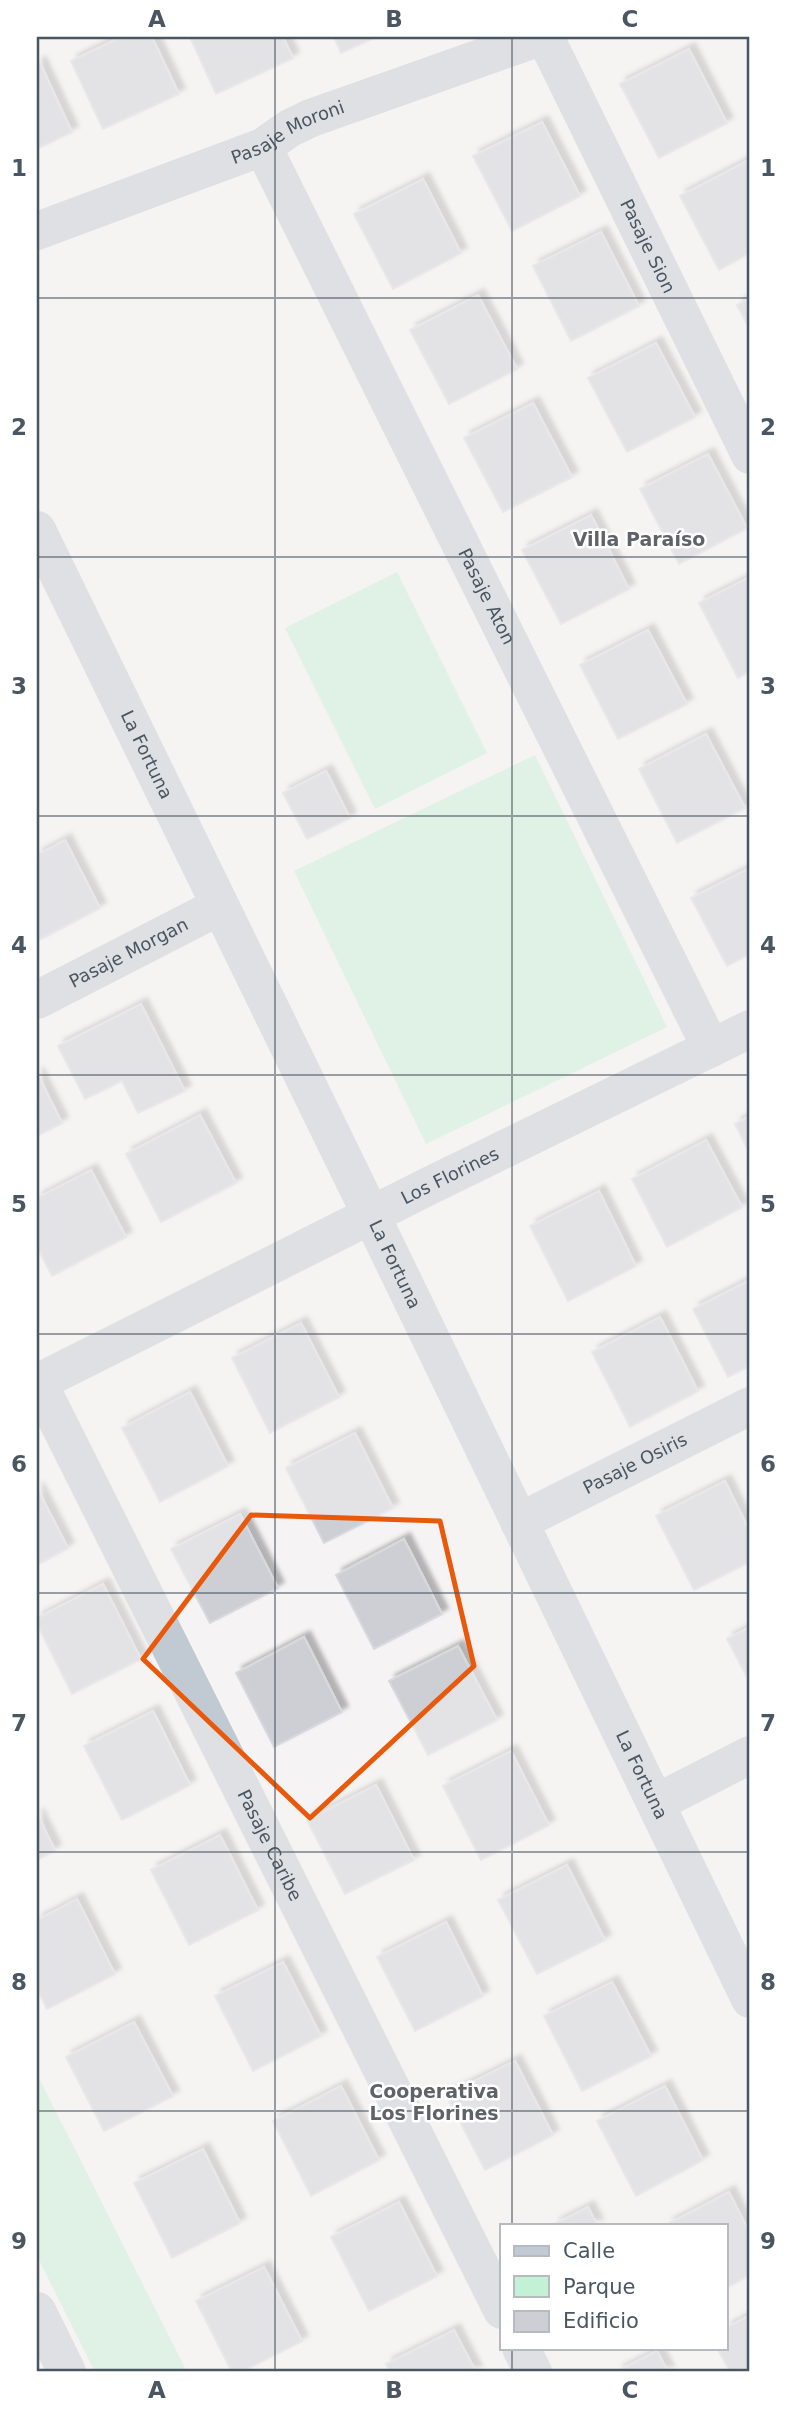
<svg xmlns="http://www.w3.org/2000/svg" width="787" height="2409" viewBox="0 0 787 2409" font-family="'DejaVu Sans',sans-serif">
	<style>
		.green { fill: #c3f1d5 }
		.building { fill: #cdcfd5; stroke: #d7d9de; stroke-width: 2; filter: url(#shadow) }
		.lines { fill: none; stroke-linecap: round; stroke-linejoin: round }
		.minor { stroke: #c1cad2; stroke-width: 38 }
		.marked { fill: none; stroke: #e8590c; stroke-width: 5; stroke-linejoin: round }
		.grid { fill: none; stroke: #4a5661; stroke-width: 2; stroke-opacity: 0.55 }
		.labels { text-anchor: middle; stroke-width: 5; stroke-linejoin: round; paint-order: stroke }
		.street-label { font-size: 18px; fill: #4a5661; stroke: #fff }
		.neighbourhood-label { font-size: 19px; font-weight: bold; fill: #5f6368; stroke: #fff }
		.neatline { fill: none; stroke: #4a5661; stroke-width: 2.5 }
		.grid-label { font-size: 23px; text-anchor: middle; font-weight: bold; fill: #4a5661 }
	</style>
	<defs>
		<filter id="shadow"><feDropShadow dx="6" dy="-6" stdDeviation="2" flood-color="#0004"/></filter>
	</defs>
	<rect width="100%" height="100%" fill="#f5f3f3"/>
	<!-- green -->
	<path class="green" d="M397,572l90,181 -112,56 -90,-181z
		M535,755l132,272 -241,117 -132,-273z
		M37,2074l150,298h-92l-58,-116z"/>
	<!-- building -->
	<path class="building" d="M121,37h31l27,57 -76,35 -32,-68z
		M190,37h93l10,21 -77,36z
		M334,37h42l-35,16z
		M689,49l38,74 -68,35 -39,-74z
		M40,63l32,69 -35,17v-85z
		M542,122l38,74 -68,35 -39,-75z
		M749,160l1,93 -31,17 -39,-74z
		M423,179l38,74 -68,36 -39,-75z
		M601,232l38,74 -68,35 -38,-75z
		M478,295l39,74 -68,35 -39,-74z
		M750,298v32l-13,-25z
		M656,343l39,74 -68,35 -39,-74z
		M533,403l39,74 -69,35 -39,-74z
		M708,454l39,74 -68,36 -39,-75z
		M591,515l38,74 -68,35 -39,-74z
		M750,577v94l-12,7 -39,-75z
		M648,630l39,74 -69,35 -38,-74z
		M706,734l39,74 -68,35 -38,-74z
		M326,771l24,47 -43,21 -24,-46z
		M65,840l35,68 -63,33v-86z
		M750,868v86l-23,12 -36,-68z
		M141,1004l44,87 -47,22 -16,-32 -37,18 -27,-53z
		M37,1073l25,50 -25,13z
		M200,1115l36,68 -75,39 -35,-68z
		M750,1116v38l-15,-30z
		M706,1140l36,67 -75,40 -35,-68z
		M91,1170l35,67 -74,39 -15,-29v-49z
		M599,1191l37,75 -68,35 -38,-75z
		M750,1280v86l-22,11 -35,-68z
		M660,1317l38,74 -68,36 -38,-75z
		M301,1323l38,74 -69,36 -38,-75z
		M190,1392l38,74 -68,36 -38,-74z
		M355,1433l38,75 -69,35 -38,-75z
		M725,1481l25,51v30l-56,28 -38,-74z
		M37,1488l31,60 -31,17z
		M240,1514l38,74 -68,35 -39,-74z
		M404,1539l38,75 -68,35 -38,-74z
		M103,1584l38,75 -69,35 -35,-70v-6z
		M750,1627v56l-23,-44z
		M304,1637l38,75 -68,35 -38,-74z
		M458,1646l39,74 -69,35 -39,-74z
		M153,1711l37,74 -68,35 -38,-74z
		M511,1751l38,74 -68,35 -38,-74z
		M376,1785l38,75 -69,34 -38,-74z
		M37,1814l18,36 -18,10z
		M220,1835l38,75 -69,35 -38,-75z
		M567,1865l38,75 -68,34 -39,-74z
		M77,1899l38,75 -68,35 -10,-20v-69z
		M446,1922l37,74 -68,35 -38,-74z
		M283,1962l38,74 -68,35 -38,-75z
		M612,1982l39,74 -69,35 -38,-75z
		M134,2022l39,74 -69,35 -38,-74z
		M515,2061l38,74 -68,35 -39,-75z
		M341,2086l38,74 -68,36 -38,-75z
		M665,2086l38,74 -67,36 -39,-75z
		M203,2149l37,74 -68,35 -38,-75z
		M729,2192l21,42v41l-24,13v-63h-60z
		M399,2202l38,74 -68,35 -38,-74z
		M588,2207l9,18h-44z
		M264,2267l38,74 -61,31h-9l-36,-71z
		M750,2315v57h-20l-13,-24h9v-20z
		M454,2330l22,42h-86l-4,-8z
		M657,2351l11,21h-52z"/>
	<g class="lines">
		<!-- minor -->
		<g class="minor">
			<path id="s1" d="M545,37l205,418"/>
			<path id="s2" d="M263,147l448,901"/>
			<path id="s3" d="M37,231l226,-84 27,-19 21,-10 229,-81"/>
			<path id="s4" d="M37,530l334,685 379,784"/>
			<path id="s5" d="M37,1000l183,-94"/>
			<path id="s6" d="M38,1382l464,928"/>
			<path id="s7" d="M37,1383l392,-197 321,-157"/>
			<path id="s8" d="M519,1522l231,-116"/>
			<path d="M656,1803l94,-48"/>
			<path d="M37,2311l30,61"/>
			<path d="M521,2348l12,24"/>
		</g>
	</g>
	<!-- marked area -->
	<path d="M0 0H787V2409H0ZM251,1515l189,6 34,145 -164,152 -167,-159z" fill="#f5f3f3" fill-opacity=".55" fill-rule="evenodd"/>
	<path class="marked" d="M251,1515l189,6 34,145 -164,152 -167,-159z"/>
	<!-- grid -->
	<path class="grid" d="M275,37v2335M512,37v2188M37,298h713M37,557h713M37,816h713M37,1075h713M37,1334h713M37,1593h713M37,1852h713M37,2111h713M512,2348v24"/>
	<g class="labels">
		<!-- street labels -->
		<g class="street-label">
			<text dy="6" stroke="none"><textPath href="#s3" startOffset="270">Pasaje Moroni</textPath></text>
			<text dy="6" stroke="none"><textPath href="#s1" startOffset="233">Pasaje Sion</textPath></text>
			<text dy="6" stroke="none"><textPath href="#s2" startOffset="502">Pasaje Aton</textPath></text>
			<text dy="6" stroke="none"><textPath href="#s4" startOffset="250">La Fortuna</textPath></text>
			<text dy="6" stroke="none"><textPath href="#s5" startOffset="103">Pasaje Morgan</textPath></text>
			<text dy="6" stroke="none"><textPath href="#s7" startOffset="462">Los Florines</textPath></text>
			<text dy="6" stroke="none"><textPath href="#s4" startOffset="817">La Fortuna</textPath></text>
			<text dy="6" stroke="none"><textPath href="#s8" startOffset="130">Pasaje Osiris</textPath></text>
			<text dy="6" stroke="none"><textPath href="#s4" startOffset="1384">La Fortuna</textPath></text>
			<text dy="6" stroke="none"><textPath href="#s6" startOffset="518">Pasaje Caribe</textPath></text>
		</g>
		<!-- neighbourhood labels -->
		<g class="neighbourhood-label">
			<text x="639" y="546">Villa Paraíso</text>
			<text x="434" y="2098">Cooperativa<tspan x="434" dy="22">Los Florines</tspan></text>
		</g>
	</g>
	<!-- border -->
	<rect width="787" height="2409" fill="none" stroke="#ffffff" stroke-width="77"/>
	<!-- legend -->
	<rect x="500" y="2224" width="228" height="126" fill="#ffffff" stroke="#b7bbc0" stroke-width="2"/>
	<rect x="514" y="2246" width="35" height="10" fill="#c1cad2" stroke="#b7bbc0" stroke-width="2"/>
	<text x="563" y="2258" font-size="21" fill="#4a5661">Calle</text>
	<rect x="514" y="2276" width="35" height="21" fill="#c3f1d5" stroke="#b7bbc0" stroke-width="2"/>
	<text x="563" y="2294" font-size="21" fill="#4a5661">Parque</text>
	<rect x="514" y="2311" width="35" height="21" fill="#cdcfd5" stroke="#b7bbc0" stroke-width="2"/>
	<text x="563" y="2328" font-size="21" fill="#4a5661">Edificio</text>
	<rect x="38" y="38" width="710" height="2332" class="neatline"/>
	<g class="grid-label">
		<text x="157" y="27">A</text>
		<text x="394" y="27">B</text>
		<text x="630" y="27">C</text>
		<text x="19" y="176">1</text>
		<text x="768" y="176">1</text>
		<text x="19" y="435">2</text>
		<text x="768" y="435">2</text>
		<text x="19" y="694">3</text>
		<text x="768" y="694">3</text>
		<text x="19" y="953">4</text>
		<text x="768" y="953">4</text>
		<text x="19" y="1212">5</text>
		<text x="768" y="1212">5</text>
		<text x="19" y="1472">6</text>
		<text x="768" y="1472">6</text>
		<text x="19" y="1731">7</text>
		<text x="768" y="1731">7</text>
		<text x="19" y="1990">8</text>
		<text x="768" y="1990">8</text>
		<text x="19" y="2249">9</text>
		<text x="768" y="2249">9</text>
		<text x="157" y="2398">A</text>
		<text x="394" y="2398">B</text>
		<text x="630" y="2398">C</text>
	</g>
</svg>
